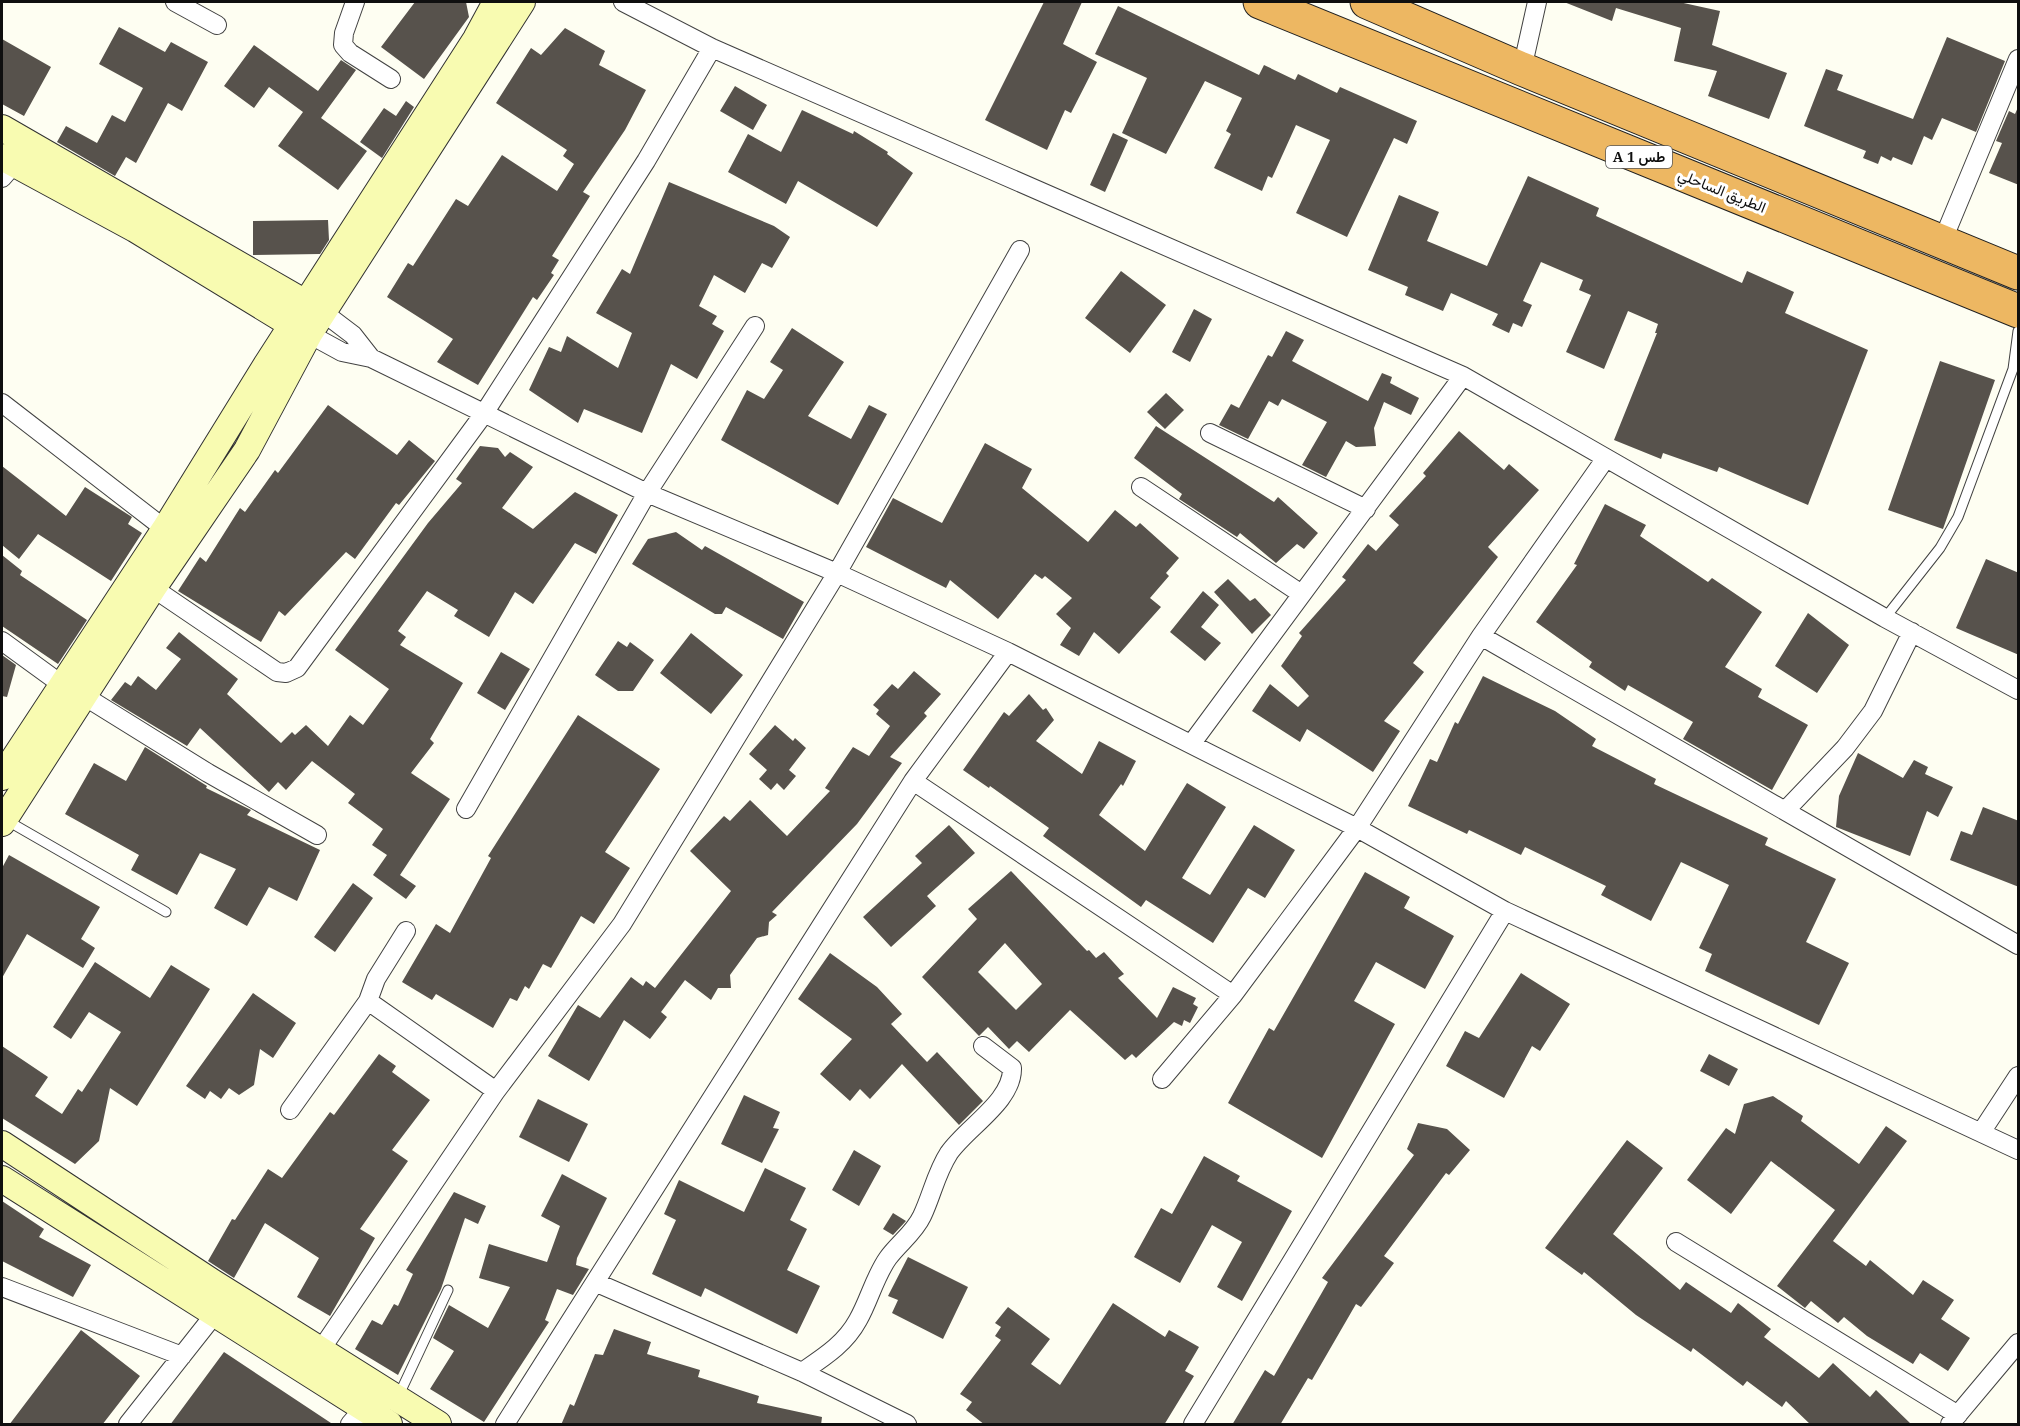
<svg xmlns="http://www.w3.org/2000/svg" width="2020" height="1426" viewBox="0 0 2020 1426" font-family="'Noto Serif',Vazirmatn,serif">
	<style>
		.building { fill: #57524c; fill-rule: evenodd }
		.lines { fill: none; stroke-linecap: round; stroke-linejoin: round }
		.lane-casing { stroke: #424242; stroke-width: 11 }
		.street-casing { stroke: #424242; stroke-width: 20 }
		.secondary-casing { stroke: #313131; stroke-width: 28 }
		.highway-casing { stroke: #202020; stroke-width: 35 }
		.lane { stroke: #fff; stroke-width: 9 }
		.street { stroke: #fff; stroke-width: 18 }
		.secondary { stroke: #f8fbb1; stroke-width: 26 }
		.highway { stroke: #edb762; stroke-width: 33 }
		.labels { text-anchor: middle; stroke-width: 6; stroke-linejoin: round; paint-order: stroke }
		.shield { fill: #fff; stroke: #575757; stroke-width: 1.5 }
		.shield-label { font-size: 14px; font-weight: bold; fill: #0f0f0f }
		.street-label { font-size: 15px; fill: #0f0f0f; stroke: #fff }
	</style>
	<rect width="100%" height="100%" fill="#fefef2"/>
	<!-- building -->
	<path class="building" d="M415,2h51l3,15 -45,62 -43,-32z
		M1044,2h38l-19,42 34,18 -26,51 -6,-3 -18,40 -62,-30z
		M1564,2h115l41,9 -8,34 75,28 -18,46 -61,-23 9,-25 -43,-10 7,-33 -65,-20 -4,13z
		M1118,6l141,69 5,-10 31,15 3,-6 39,19 3,-6 77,34 -10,23 -13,-6 -47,99 -51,-24 34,-73 -34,-15 -24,53 -4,-2 -6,15 -48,-23 17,-34 -5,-3 16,-33 -37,-17 -39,73 -44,-21 25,-55 -52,-24z
		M119,27l46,25 6,-10 37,20 -26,49 -14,-8 -32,60 -10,-6 -11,19 -58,-34 9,-16 31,17 15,-28 13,7 18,-34 -44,-24z
		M565,28l40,23 -6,14 47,25 -21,40 -42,62 7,4 -38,60 7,4 -8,13 3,2 -17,25 -4,-3 -55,88 -41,-23 16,-23 -66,-42 21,-34 5,3 43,-67 12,7 34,-51 55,36 17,-27 -11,-8 4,-6 -71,-47 35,-55 10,7z
		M1947,37l58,24 -29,71 -34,-14 -10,22 -8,-4 -12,29 -19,-8 -2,4 -10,-5 -3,8 -15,-6 3,-7 -62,-25 22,-57 17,6 -6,15 76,29z
		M2,39l49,28 -27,49 -22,-12z
		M254,45l64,46 23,-31 15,10 -35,48 46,33 -29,39 -60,-44 25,-34 -34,-25 -15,21 -30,-22z
		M735,86l32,19 -14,25 -33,-19z
		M406,101l8,6 -32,51 -22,-16 24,-34 12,8z
		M2019,105v80l-30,-12 13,-30 -6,-2 13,-30 6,3z
		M802,110l51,24 1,-3 34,21 -1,2 26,19 -36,54 -79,-46 -12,23 -58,-32 20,-38 33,18z
		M1113,133l15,7 -23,52 -15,-7z
		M1528,176l71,32 -3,8 146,67 5,-12 47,21 -9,21 83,37 -60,155 -89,-38 -2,5 -54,-19 -2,6 -47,-19 43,-107h-2l3,-9 -30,-13 -24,58 -38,-17 25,-57 -12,-5 4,-10 -42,-18 -18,39 9,4 -10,22 -9,-4 -4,10 -17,-8 6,-11 -47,-21 -8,18 -38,-16 3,-8 -40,-17 31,-75 40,17 -12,29 60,25z
		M669,182l105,44 16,11 -18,31 -10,-5 -17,30 -31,-18 -15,31 18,10 -5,8 12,7 -27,48 -26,-15 -29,69 -58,-24 -6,14 -49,-33 20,-43 12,5 6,-16 51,32 14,-35 -36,-20 26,-44 8,5z
		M328,220l1,20 -9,14 -67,1v-34z
		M1121,271l45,34 -36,48 -45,-35z
		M1194,309l18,10 -22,43 -18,-10z
		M792,328l52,34 -36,54 43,23 18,-34 18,9 -49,91 -117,-65 26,-50 17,9 19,-29 -13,-8z
		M1286,331l18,9 -12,21 76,40 14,-28 10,4 -2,6 29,15 -8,17 -27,-13 -10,26 2,18 -20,1 -10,-6 -20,36 -24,-12 25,-43 -45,-23 -4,7 -9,-5 -21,38 -29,-14 12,-21 8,4 29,-53 4,2z
		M1940,361l55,19 -52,149 -55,-19z
		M1166,393l18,17 -19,19 -18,-17z
		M328,405l69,50 12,-15 26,21 -36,44 -3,-2 -41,56 -9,-7 -61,64 -6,-5 -18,31 -83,-51 22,-34 6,5 34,-54 5,4 30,-42 3,3z
		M1156,426l118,76 4,-5 40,36 -14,16 -7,-5 -21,19 -36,-30 -3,4 -58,-38 3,-5 -48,-36z
		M1459,431l45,39 5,-6 30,26 -51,57 10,10 -85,106 11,9 -40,49 16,10 -27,41 -66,-43 -7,13 -48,-31 18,-27 28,23 11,-11 -28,-30 21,-30 -3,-3 47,-53 -4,-3 26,-33 8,7 23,-26 -10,-9 37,-40 -3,-3z
		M985,443l47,26 -10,19 66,54 27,-32 21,17 4,-4 39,35 -13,15 3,3 -19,22 11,9 -42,47 -25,-22 -15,24 -19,-11 11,-17 -15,-14 16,-16 -27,-22 -3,3 -7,-5 -37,45 -48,-39 -4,8 -80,-41 27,-49 49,25z
		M480,446l18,2 7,9 5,-5 23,15 -31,41 31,21 42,-37 43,23 -22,39 -21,-11 -42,61 -18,-12 -26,45 -35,-21 4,-6 -31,-19 -29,40 8,6 -6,8 63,38 -33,56 4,4 -23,30 39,26 -50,76 16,11 -10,13 -33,-24 14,-20 -15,-10 11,-16 -35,-26 7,-9 -43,-33 -26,29 -8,-8 -9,10 -69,-64 -13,18 -76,-46 14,-18 6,4 7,-10 18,14 25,-31 -15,-11 13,-16 59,47 -11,15 54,49 11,-11 3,3 11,-10 22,21 22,-31 13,10 26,-36 -54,-39 93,-127 34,-40 -6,-4z
		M2,466l64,50 19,-29 47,30 -4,7 14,9 -31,48 -73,-47 -19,25 -17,-14z
		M1605,504l41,21 -6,11 68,46 4,-4 50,34 -37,55 37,22 -4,8 50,28 -36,65 -89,-51 10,-17 -65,-37 -3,6 -36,-24 3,-5 -56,-40 41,-57 -3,-1z
		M676,532l26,18 3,-4 99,56 -21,37 -57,-32 -4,7h-7l-83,-50 16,-25z
		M2,555l20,16 -2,4 67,45 -29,44 -56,-38z
		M1986,559l33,14v82l-63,-27z
		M1228,579l22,22 5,-3 16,17 -19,19 -38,-42z
		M1203,591l16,14 -18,22 20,16 -16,18 -35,-29z
		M1808,613l41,32 -32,48 -42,-27z
		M691,633l52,42 -32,39 -51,-41z
		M618,641l9,6 3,-5 24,18 -21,31h-15l-23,-16z
		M501,652l29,17 -25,41 -28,-17z
		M2,655l14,10 -9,32 -5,-1z
		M914,671l27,23 -17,19 3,3 -37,41 12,6 -45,61 -85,88 5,3 -8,7 -1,13 -11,3 -27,37 1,13h-13l-7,12 -26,-20 -24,32 6,5 -17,22 -26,-19 -35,61 -41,-25 30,-51 22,13 31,-41 12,9 3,-5 9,7 76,-97 -41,-40 34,-35 6,5 20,-21 37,36 43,-45 -5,-3 28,-41 16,9 21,-30 -14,-12 3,-4 -6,-5 19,-21 6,5z
		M1483,676l72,35 41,28 -4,7 64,33 -2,5 114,54 -3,7 71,34 -30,63 43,21 -30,62 -114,-54 7,-17 -13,-6 30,-63 -48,-23 -30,59 -50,-26 5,-9 -81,-39 -4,8 -52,-25 -2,4 -59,-28 22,-47 7,3 18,-40 3,2z
		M1029,694l14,16 3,-2 8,12 -18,21 46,33 17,-33 37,20 -13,25 -2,-2 -22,31 46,36 42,-68 39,24 -44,71 28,17 44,-70 41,25 -30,48 -17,-10 -35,55 -67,-43 -5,7 -98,-71 6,-8 -59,-42 -1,2 -26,-18 41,-58 5,4z
		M578,715l82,54 -55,83 25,16 -36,56 -13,-8 -30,52 -8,-4 -14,25 -4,-3 -8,15 -7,-3 -17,30 -57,-34 -4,6 -30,-18 34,-58 14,9 41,-75 -3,-2z
		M775,725l18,16 2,-3 11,10 -17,22 7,6 -12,14 -7,-7 -6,7 -12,-11 8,-9 -18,-16z
		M145,747l62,39 -1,2 45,22 -4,5 73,35 -23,51 -28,-14 -22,39 -33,-18 22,-39 -36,-16 -23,42 -46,-25 8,-15 -74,-41 29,-51 32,18z
		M1858,753l45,25 11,-18 14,7 -3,7 28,13 -15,30 -11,-6 -17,45 -74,-29 3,-31z
		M1983,807l36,14v66l-69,-27 11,-29 11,4z
		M949,825l26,28 -48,43 9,10 -45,41 -28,-30 59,-54 -7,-7z
		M9,855l91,52 -19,32 14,9 -12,20 -56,-34 -25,44v-110z
		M1011,871l76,80 2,-1 7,8 8,-6 20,22 -6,4 39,40 16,-31 23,11 -3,6 5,3 -8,16 -6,-3 -2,6 -8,-4 -38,36 -4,-4 -7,6 -55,-50 -41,42 -12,-11 -8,8 -21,-22 -9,9 -57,-59 55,-58 -9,-10zM1005,943l37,41 -26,26 -38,-38z
		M1365,872l45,25 -6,11 50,28 -29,53 -49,-27 -22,39 41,23 -73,134 -94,-55 41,-75 5,3z
		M353,883l20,15 -38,54 -21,-15z
		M830,953l47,34 25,27 -11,10 36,38 10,-10 46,49 -24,24 -57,-61 -32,35 -10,-10 -10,12 -30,-27 32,-35 -54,-40z
		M95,962l55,36 21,-33 39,24 -73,117 -27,-18 -11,53 -24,23 -73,-46v-72l46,31 -13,19 27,18 16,-25 4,3 39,-60 -32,-20 -18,27 -18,-12z
		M1521,973l49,31 -30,47 -8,-5 -28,52 -58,-32 19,-35 14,7z
		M253,993l43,30 -23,35 -13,-9 -6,36 -15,10 -10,-7 -8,11 -11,-8 -5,8 -19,-13z
		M379,1054l17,12 -4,6 38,28 -38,50 16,11 -48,68 15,9 -45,78 -33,-19 22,-39 -54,-35 -31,55 -26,-17 24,-42 3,1 33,-51 14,9 48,-66 4,3z
		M1709,1054l29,15 -9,17 -29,-15z
		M744,1095l36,17 -7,16 6,1 -17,34 -41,-19z
		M1773,1096l30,20 -2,5 58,43 27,-38 21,15 -74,100 33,25 4,-6 43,35 10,-15 31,20 -13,19 29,19 -22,33 -28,-18 -7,11 -46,-28 -23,-19 -6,6 -27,-22 -6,7 -28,-22 58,-76 -64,-49 -40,53 -44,-34 39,-52 9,6 9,-30z
		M538,1099l50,25 -19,38 -50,-25z
		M1418,1123l29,6 23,21 -21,25 -3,-2 -62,83 10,7 -33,44 -5,-3 -44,76 -4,-2 -28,47h-48l33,-55 9,6 54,-94 -6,-4 92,-123 -7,-6z
		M1627,1140l36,28 -50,66 67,56 6,-8 45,31 7,-10 33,26 -7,8 55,41 14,-15 37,34 6,-7 36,35h-101l-25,-24 -4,6 -35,-26 -4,5 -50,-38 -2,4 -55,-37 -52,-43 -2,3 -37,-27z
		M854,1150l27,16 -22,40 -27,-16z
		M1204,1156l36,20 -3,5 55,30 -50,90 -25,-14 25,-45 -30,-17 -32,58 -46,-26 27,-49 11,6z
		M765,1168l41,20 -16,32 17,9 -20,41 33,16 -23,48 -92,-46 -4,9 -49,-23 24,-54 -12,-6 15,-34 65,32z
		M562,1174l45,24 -30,60 -1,7 13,4 -16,26 -16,-6 -12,31 4,2 -65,100 -54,-33 24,-38 -21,-13 16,-33 39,23 22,-41 -31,-9 10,-34 58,18 13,-36 -19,-10z
		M454,1192l32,14 -8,18 -13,-6 -24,71 -43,86 -43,-26 17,-29 10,5 12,-21 4,2 15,-32 -7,-4z
		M2,1201l42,28 -5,8 52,28 -18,32 -71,-36z
		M893,1213l13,8 -13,14 -10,-6z
		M908,1257l60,30 -25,52 -51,-26 6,-13 -10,-4z
		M1113,1303l52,34 4,-7 30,17 -14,24 9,5 -30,49h-179l-19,-15 6,-8 -12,-8 41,-54 -6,-4 6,-9 -6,-4 13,-16 42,32 -19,25 29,21z
		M614,1329l37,13 -4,12 53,16 -2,7 61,19 -2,7 65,14 -1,8h-260l9,-21 4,2 21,-52 8,1z
		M81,1330l59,46 -38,49h-93z
		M224,1352l110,73h-164z"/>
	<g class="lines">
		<!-- lane casing -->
		<g class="lane-casing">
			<path id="lane" d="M1885,618l55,-70 18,-31 55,-148 5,-38
				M6,820l160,92
				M398,1397l50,-107"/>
		</g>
		<!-- street casing -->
		<g class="street-casing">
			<path id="street" d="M175,2l42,23
				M355,2l-11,31 -1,12 7,8 41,26
				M623,2l89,46 751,328 422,242 133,72
				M1522,69l15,-67
				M2,178l13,-15
				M1942,242l76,-183
				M324,313l29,22 18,23
				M309,334l33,18 29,6 276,135 190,80 171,79 349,176 148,83 513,239
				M2,403l163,126
				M1210,433l156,76
				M1141,487l159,106
				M153,588l124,84 9,1 11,-5 186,-253 163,-254 66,-113
				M1481,636l537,309
				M2,641l59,43
				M84,696l124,77 109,62
				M1192,743l271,-367
				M913,781l320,214
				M466,809l181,-316 108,-167
				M1785,811l60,-63 28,-37 39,-79
				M368,1001l128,90
				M1162,1079l71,-84 124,-167 124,-192 125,-178
				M290,1110l78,-109 8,-22 30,-48
				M1982,1131l36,-55
				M1676,1242l282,173
				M597,1283l205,89 105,52
				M2,1287l180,69
				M320,1351l176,-260 126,-167 215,-351 183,-323
				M802,1372c22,-15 43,-28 56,-52 11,-19 17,-44 30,-62 11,-15 26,-25 34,-42 10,-21 14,-43 27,-63 18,-26 64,-52 63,-85l-29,-22
				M128,1424l86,-109
				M350,1424l14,-16
				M505,1424l408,-643 95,-129
				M1193,1424l312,-513
				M1950,1424l68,-81"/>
		</g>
		<!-- secondary casing -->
		<g class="secondary-casing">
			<path id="secondary" d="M2,128l319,184
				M2,157l133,72 172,105
				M2,777l163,-248 100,-162 211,-328 20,-37
				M2,823l151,-235 94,-138 62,-116 213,-332
				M2,1144l210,138 226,142
				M2,1179l387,245"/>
		</g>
		<!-- highway casing -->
		<g class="highway-casing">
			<path id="highway" d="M1260,2l758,309
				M1367,2l155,67 496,204"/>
		</g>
		<!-- lane -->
		<use href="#lane" class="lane"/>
		<!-- street -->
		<use href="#street" class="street"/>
		<!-- secondary -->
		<use href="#secondary" class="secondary"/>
		<!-- highway -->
		<use href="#highway" class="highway"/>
	</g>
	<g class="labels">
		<!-- shield labels -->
		<rect class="shield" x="1606" y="146" width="66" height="22" rx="4.5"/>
		<g class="shield-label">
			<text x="1639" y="162">A 1 طس</text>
		</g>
		<!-- street labels -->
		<g class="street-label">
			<text transform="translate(1722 191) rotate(22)" y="5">الطريق الساحلي</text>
		</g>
	</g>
	<!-- border -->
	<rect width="2020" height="1426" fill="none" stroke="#0f0f0f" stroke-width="6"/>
</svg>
